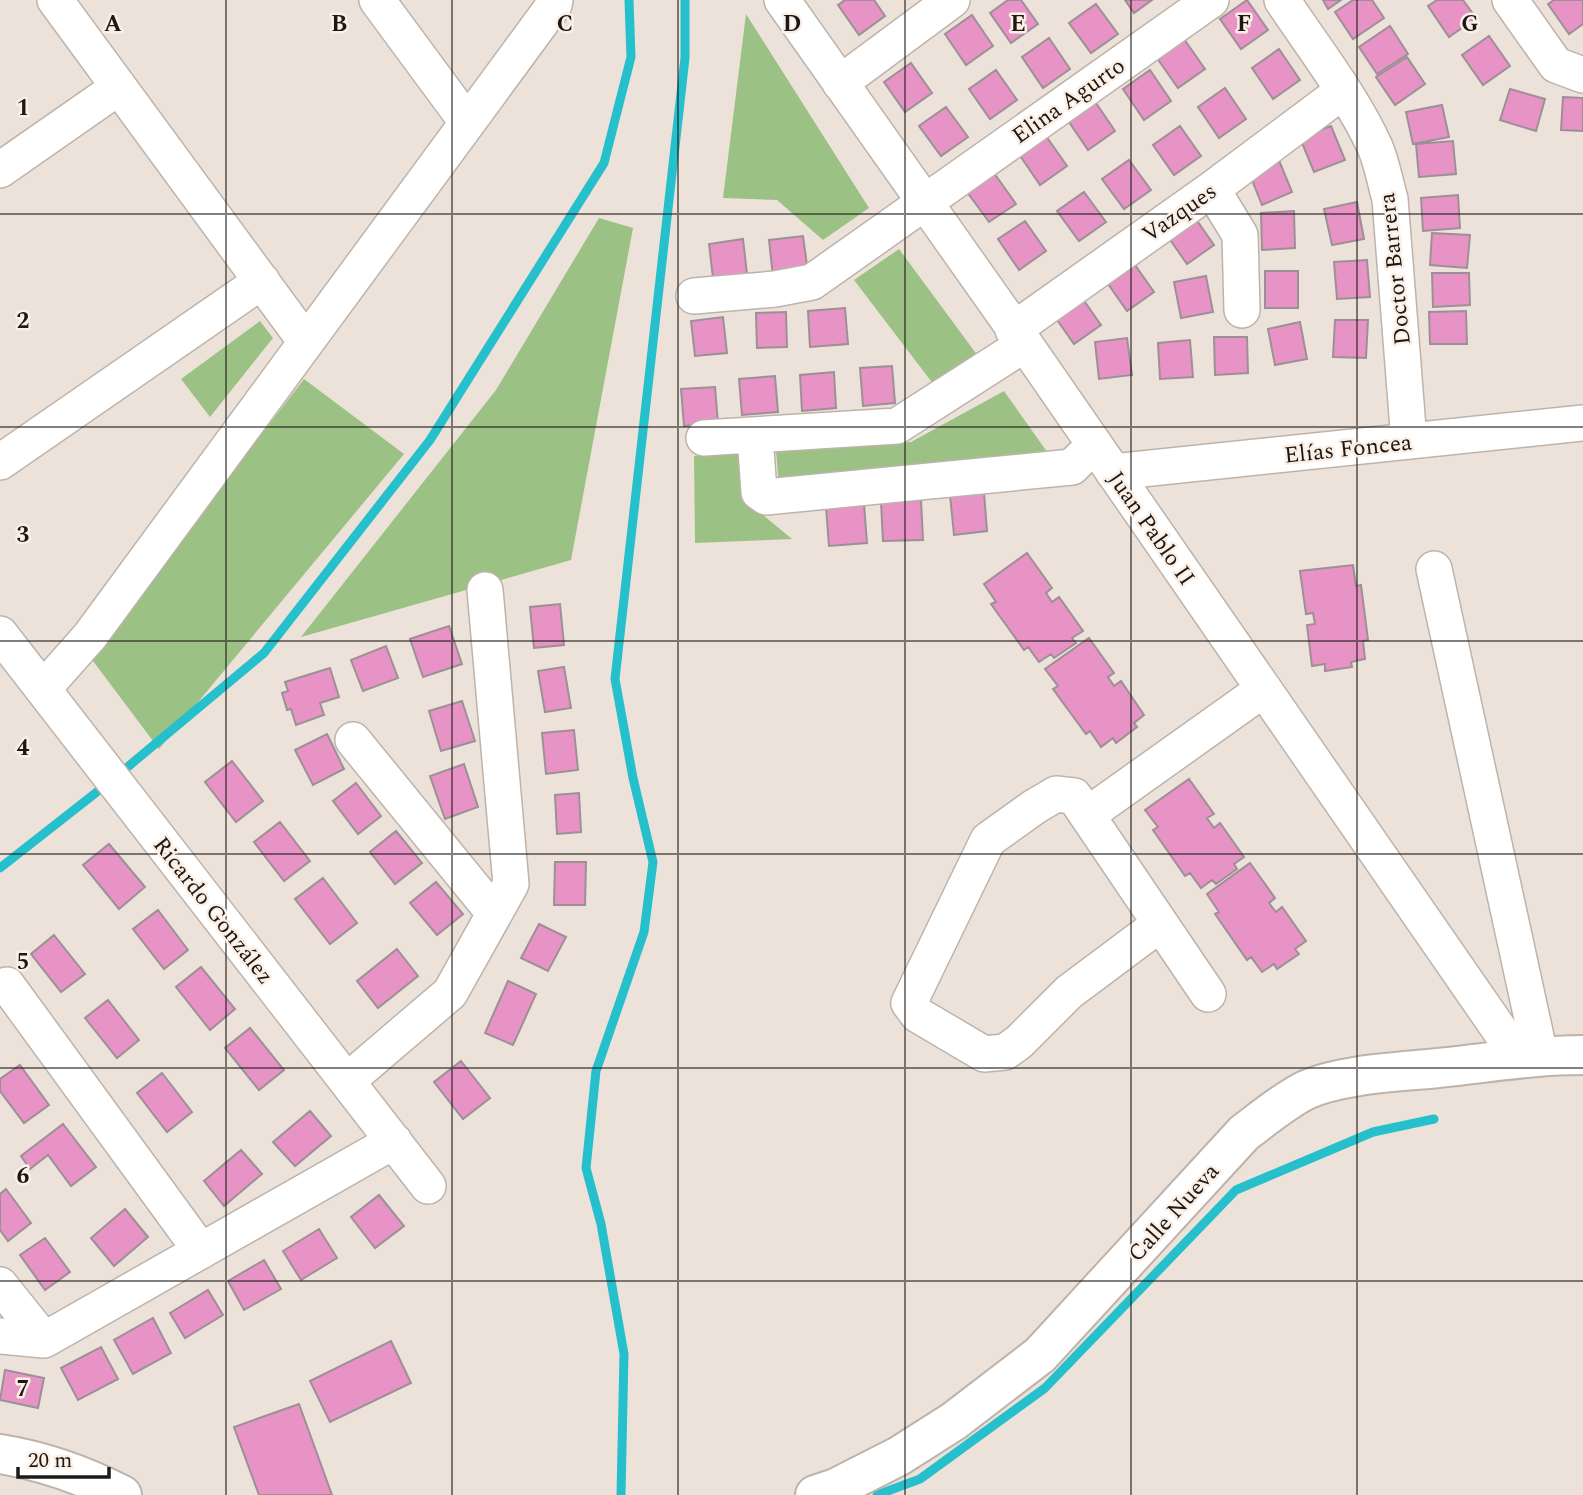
<svg xmlns="http://www.w3.org/2000/svg" width="1583" height="1495" viewBox="0 0 1583 1495" font-family="Spectral,serif">
	<style>
		.green { fill: #9cc184 }
		.lines { fill: none; stroke-linecap: round; stroke-linejoin: round }
		.stream { stroke: #26bfcc; stroke-width: 9 }
		.building { fill: #e893c5; stroke: #9c9096; stroke-width: 2 }
		.minor-casing { stroke: #beb3aa; stroke-width: 38 }
		.tertiary-casing { stroke: #beb3aa; stroke-width: 42 }
		.minor { stroke: #fff; stroke-width: 35 }
		.tertiary { stroke: #fff; stroke-width: 38 }
		.grid { fill: none; stroke: #1c1815; stroke-width: 2; stroke-opacity: 0.55 }
		.labels { text-anchor: middle; stroke-width: 5; stroke-linejoin: round; paint-order: stroke }
		.street-label { font-size: 23px; fill: #1c1815; stroke: #fbefe6 }
		.grid-label { font-size: 23px; text-anchor: middle; font-weight: bold; fill: #1c1815; stroke: #fbefe6; stroke-width: 5; stroke-linejoin: round; paint-order: stroke }
	</style>
	<rect width="100%" height="100%" fill="#ede2d9"/>
	<!-- green -->
	<path class="green" d="M746,14l123,194 -46,32 -46,-40 -54,-2z
		M599,218l34,10 -62,332 -270,77 195,-247z
		M899,249l79,107 -44,29 -80,-105z
		M260,321l13,17 -63,79 -29,-38z
		M304,379l100,75 -245,295 -69,-92z
		M1004,391l46,65 -271,30 -3,-35 135,-9z
		M745,451l2,51 45,37 -97,4 -1,-87z"/>
	<g class="lines">
		<!-- stream -->
		<path class="stream" d="M118,775l146,-122 166,-213 174,-277 27,-106 -2,-57
			M0,868l107,-84
			M621,1495l3,-141 -23,-130 -15,-56 10,-97 48,-139 9,-70 -20,-84 -18,-99 70,-621v-58
			M877,1495l43,-16 125,-91 191,-198 137,-58 61,-13"/>
	</g>
	<!-- building -->
	<path class="building" d="M845,0h29l11,16 -26,19 -21,-30z
		M1008,0h13l17,24 -27,19 -21,-30z
		M1125,0h27l-18,13z
		M1247,0l21,30 -27,19 -21,-30z
		M1323,0h18l-13,9z
		M1353,0h19l12,18 -31,21 -18,-27z
		M1437,0h26l13,18 -27,19 -21,-31z
		M1554,0h29v24l-14,10 -21,-30z
		M1096,4l22,30 -27,19 -22,-30z
		M972,15l21,31 -27,19 -21,-31z
		M1390,26l18,28 -31,20 -18,-27z
		M1489,36l21,30 -27,19 -21,-30z
		M1049,38l21,31 -27,19 -21,-31z
		M1184,39l21,30 -27,19 -21,-30z
		M1279,49l21,31 -27,19 -21,-31z
		M1407,57l18,27 -30,21 -19,-28z
		M911,63l21,30 -27,19 -21,-30z
		M996,70l21,30 -27,19 -21,-30z
		M1150,70l21,31 -27,19 -21,-31z
		M1225,88l21,31 -27,19 -21,-31z
		M1510,89l35,10 -9,32 -36,-11z
		M1563,97l20,1v33l-22,-1z
		M1094,100l21,31 -27,19 -21,-31z
		M1442,105l7,32 -36,7 -7,-32z
		M946,107l22,30 -27,19 -22,-30z
		M1180,126l21,30 -27,19 -21,-30z
		M1331,126l14,34 -31,12 -14,-34z
		M1046,136l21,30 -27,19 -21,-31z
		M1453,141l3,33 -37,3 -3,-33z
		M1278,158l14,34 -30,13 -14,-35z
		M1129,160l22,30 -27,19 -22,-30z
		M994,173l22,31 -27,18 -22,-30z
		M1084,192l22,30 -27,19 -22,-30z
		M1458,195l2,33 -37,3 -2,-33z
		M1357,202l7,37 -32,6 -8,-36z
		M1294,211l1,37 -33,2 -1,-37z
		M1193,215l21,30 -27,19 -21,-30z
		M1025,221l21,30 -27,19 -21,-31z
		M1432,233l38,2 -3,33 -37,-3z
		M803,236l5,37 -35,4 -4,-37z
		M743,239l4,35 -34,4 -4,-34z
		M1367,260l3,37 -33,2 -3,-37z
		M1133,262l21,30 -27,19 -21,-30z
		M1265,271h33v37h-33z
		M1432,273h37l1,32 -37,2z
		M1206,276l7,36 -32,6 -7,-36z
		M1080,295l21,30 -27,19 -21,-30z
		M845,308l3,36 -38,3 -2,-36z
		M1466,311l1,33h-37l-1,-32z
		M786,312l1,35 -30,1 -1,-35z
		M723,317l4,36 -32,3 -4,-35z
		M1335,320h33l-2,38 -33,-1z
		M1300,322l7,37 -32,6 -7,-36z
		M1214,337h33l1,36 -33,2z
		M1127,338l5,37 -33,4 -4,-37z
		M1190,340l3,37 -33,2 -2,-36z
		M892,366l3,37 -32,3 -3,-38z
		M834,372l2,36 -34,3 -2,-36z
		M775,376l3,36 -36,3 -3,-36z
		M715,387l3,36 -34,3 -3,-37z
		M984,492l3,39 -33,4 -4,-40z
		M921,500l2,40 -40,1 -2,-39z
		M864,504l3,39 -38,3 -3,-39z
		M1027,553l25,35 -6,5 6,9 7,-5 24,34 -11,7 4,5 -22,15 -3,-4 -12,8 -11,-15 -4,3 -33,-46 5,-2 -12,-18z
		M1353,565l3,21 5,-1 7,55 -5,1 2,18 -14,3 1,5 -27,4v-7l-13,2 -5,-41 8,-1 -2,-11 -7,1 -6,-43z
		M560,604l4,41 -30,3 -4,-41z
		M449,626l13,38 -39,13 -13,-38z
		M1089,638l25,35 -6,4 6,9 7,-5 23,34 -10,8 3,4 -21,16 -3,-5 -12,9 -11,-16 -4,3 -33,-45 5,-3 -13,-17z
		M386,646l12,32 -35,13 -12,-31z
		M564,667l7,41 -26,4 -7,-41z
		M330,668l9,29 -19,6 4,12 -28,10 -5,-16 -4,1 -5,-17 6,-2 -3,-9z
		M462,701l13,40 -34,10 -12,-40z
		M574,730l4,40 -32,4 -4,-41z
		M327,734l17,35 -31,16 -18,-35z
		M232,761l31,40 -27,21 -31,-40z
		M464,764l14,43 -33,12 -15,-43z
		M1189,779l25,35 -7,4 7,10 6,-5 24,34 -10,7 3,5 -21,15 -4,-4 -11,8 -11,-15 -5,3 -32,-46 5,-3 -13,-17z
		M356,783l25,33 -23,18 -25,-33z
		M579,793l2,39 -24,2 -2,-39z
		M280,822l30,39 -26,20 -30,-39z
		M396,831l26,32 -27,21 -25,-32z
		M109,844l36,43 -26,22 -36,-44z
		M555,862h31l-1,43h-31z
		M1250,863l25,35 -6,5 7,9 6,-5 24,34 -11,8 4,5 -22,15 -3,-5 -12,8 -11,-15 -4,3 -32,-46 4,-2 -12,-18z
		M323,878l34,45 -27,21 -35,-45z
		M436,882l27,32 -26,21 -27,-32z
		M158,910l30,40 -24,19 -31,-40z
		M539,924l27,13 -18,34 -27,-13z
		M54,935l31,39 -24,18 -30,-38z
		M397,949l21,27 -40,32 -21,-27z
		M201,967l34,42 -25,21 -34,-43z
		M508,981l28,13 -23,51 -28,-12z
		M108,1000l31,40 -22,18 -32,-40z
		M250,1028l34,42 -25,20 -34,-42z
		M461,1061l29,37 -27,21 -29,-37z
		M20,1065l29,40 -25,18 -24,-32v-12z
		M162,1073l30,39 -25,20 -30,-39z
		M310,1111l21,25 -36,30 -22,-24z
		M63,1124l33,43 -25,19 -23,-31 -18,14 -9,-13z
		M241,1150l21,24 -38,32 -20,-25z
		M6,1189l25,34 -23,18 -8,-11v-36z
		M379,1195l25,31 -29,22 -24,-31z
		M125,1209l23,28 -34,29 -23,-28z
		M319,1229l18,29 -36,22 -18,-29z
		M45,1238l25,34 -25,18 -25,-35z
		M264,1260l17,29 -37,21 -16,-29z
		M208,1290l15,25 -38,23 -15,-25z
		M153,1318l18,35 -38,21 -19,-34z
		M391,1341l20,42 -81,39 -20,-41z
		M101,1347l17,32 -40,21 -17,-32z
		M5,1370l39,8 -6,30 -38,-8z
		M299,1404l33,91h-73l-25,-68z"/>
	<g class="lines">
		<!-- minor casing -->
		<g class="minor-casing">
			<path id="minor" d="M55,0l251,342
				M377,0l90,122
				M782,0l243,344 494,714
				M1282,0c31,47 69,95 93,147 7,16 10,35 15,52l19,242
				M1510,0l46,65 27,10
				M840,83l112,-83
				M0,170l119,-83
				M1212,189l28,46 2,75
				M694,296l81,-7 37,-7 399,-282
				M1013,330l199,-141 131,-98
				M755,435l4,57 7,5 306,-30 22,-22
				M704,438l193,-12 128,-82
				M0,462l262,-181
				M1113,472l470,-49
				M1434,569l106,486
				M0,634l428,552
				M43,689l47,-53 464,-631 1,-5
				M353,740l141,173
				M1087,815l177,-126
				M1160,924l-91,68 -50,50 -14,10 -21,2 -66,-39 -9,-12 79,-163 46,-33 22,-13 18,2 134,198
				M7,985l194,266
				M347,1081l103,-88 61,-109 -26,-294
				M0,1285l44,55
				M0,1336l44,4 350,-199"/>
		</g>
		<!-- tertiary casing -->
		<g class="tertiary-casing">
			<path id="tertiary" d="M0,1454c44,7 83,21 122,41
				M815,1495l21,-7 63,-32 55,-35 86,-66 204,-222c20,-15 40,-32 62,-43 35,-16 94,-18 132,-22 50,-5 95,-13 145,-13"/>
		</g>
		<!-- minor -->
		<use href="#minor" class="minor"/>
		<!-- tertiary -->
		<use href="#tertiary" class="tertiary"/>
	</g>
	<!-- grid -->
	<path class="grid" d="M226,0v1495M452,0v1495M678,0v1495M905,0v1495M1131,0v1495M1357,0v1495M0,214h1583M0,427h1583M0,641h1583M0,854h1583M0,1068h1583M0,1281h1583"/>
	<g class="labels">
		<!-- street labels -->
		<g class="street-label">
			<text transform="translate(1068 100) rotate(-35)" y="8">Elina Agurto</text>
			<text transform="translate(1179 212) rotate(-35)" y="8">Vazques</text>
			<text transform="translate(1394 269) rotate(-96)" y="8">Doctor Barrera</text>
			<text transform="translate(1348 448) rotate(-6)" y="8">Elías Foncea</text>
			<text transform="translate(1152 528) rotate(55)" y="8">Juan Pablo II</text>
			<text transform="translate(214 910) rotate(52)" y="8">Ricardo González</text>
			<text transform="translate(1173 1212) rotate(-48)" y="8">Calle Nueva</text>
		</g>
	</g>
	<g class="grid-label">
		<text x="113" y="31">A</text>
		<text x="339" y="31">B</text>
		<text x="565" y="31">C</text>
		<text x="792" y="31">D</text>
		<text x="1018" y="31">E</text>
		<text x="1244" y="31">F</text>
		<text x="1470" y="31">G</text>
		<text x="23" y="115">1</text>
		<text x="23" y="328">2</text>
		<text x="23" y="542">3</text>
		<text x="23" y="755">4</text>
		<text x="23" y="969">5</text>
		<text x="23" y="1183">6</text>
		<text x="23" y="1396">7</text>
	</g>
	<!-- scale -->
	<path d="M18 1467v10h91v-10" fill="none" stroke="#1c1815" stroke-width="3.5"/>
	<text x="28" y="1467" font-size="21" fill="#1c1815" stroke="#fbefe6" stroke-width="5" paint-order="stroke">20 m</text>
</svg>
